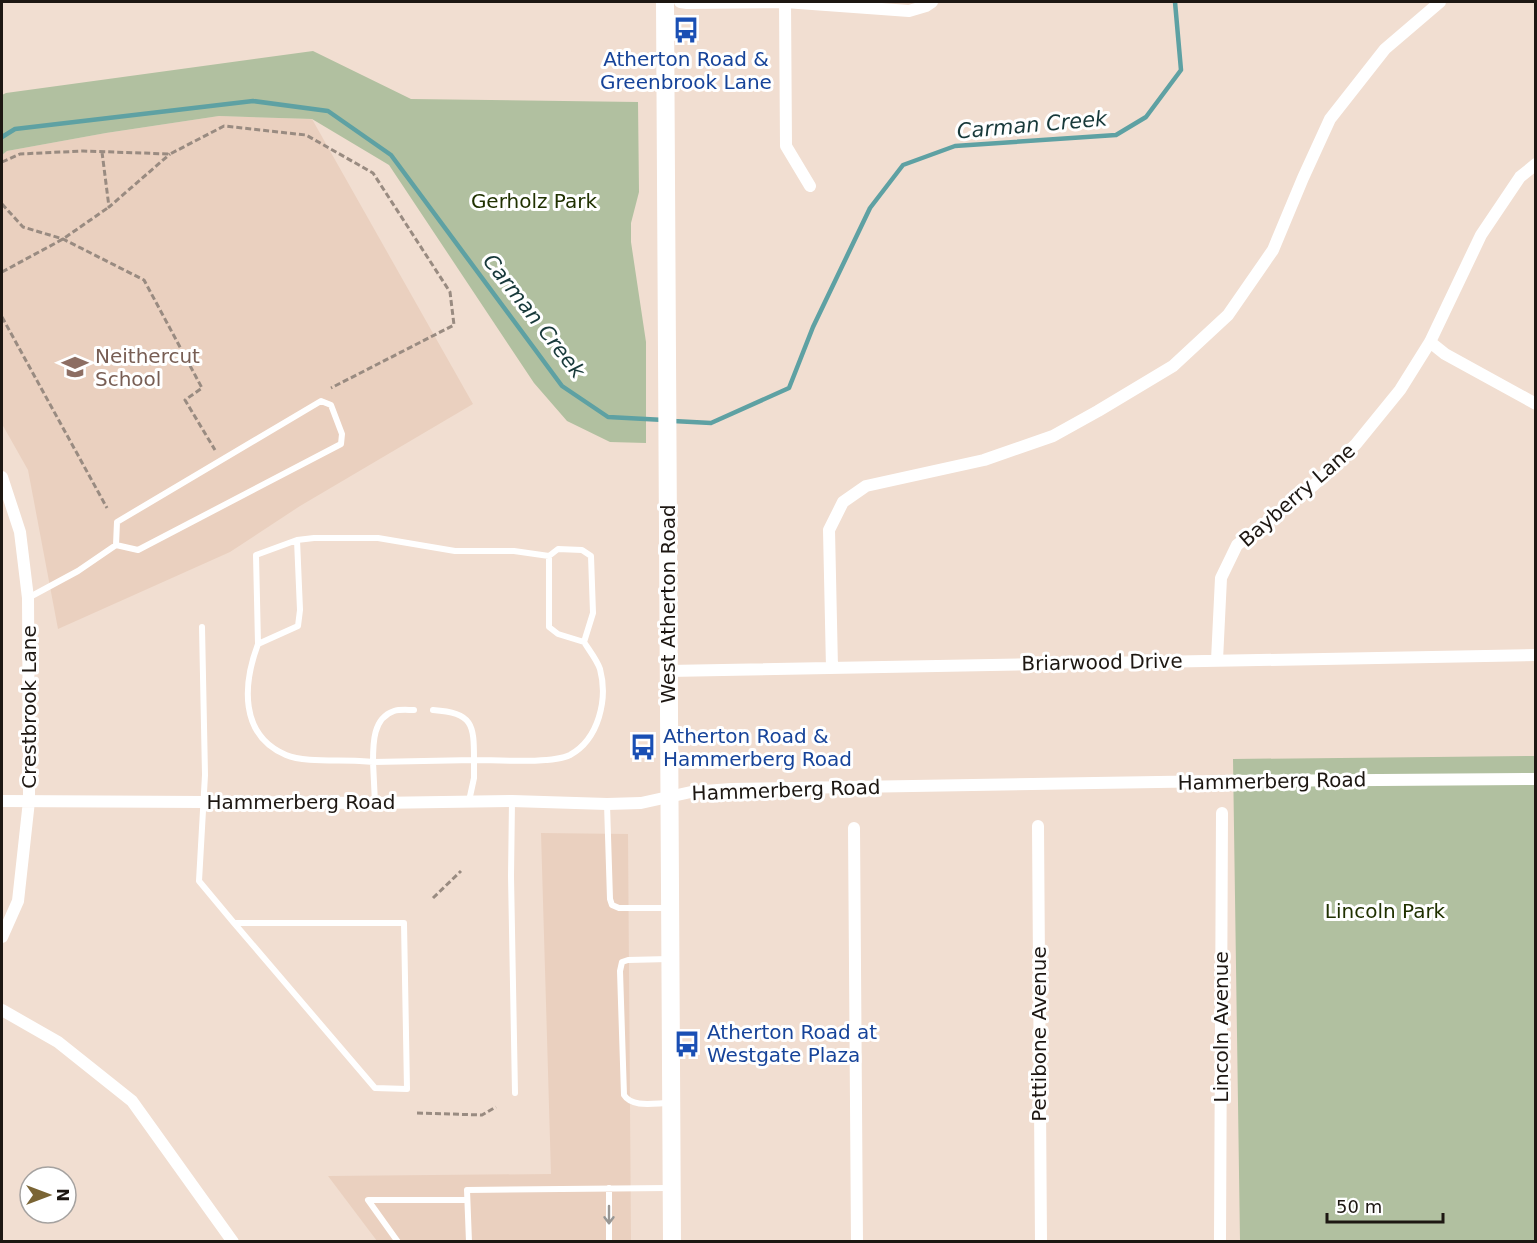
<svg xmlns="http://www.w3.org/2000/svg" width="1537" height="1243" viewBox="0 0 1537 1243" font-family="'DejaVu Sans',sans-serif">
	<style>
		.built { fill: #ead0bf }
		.green { fill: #b1c0a0 }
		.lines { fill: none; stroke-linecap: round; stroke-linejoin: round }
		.stream { stroke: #5ea1a3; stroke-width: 4.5 }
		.path { stroke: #998b81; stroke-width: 3; stroke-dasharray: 6 3; stroke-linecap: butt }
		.lane { stroke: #fff; stroke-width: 6 }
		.street { stroke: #fff; stroke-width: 12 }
		.secondary { stroke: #fff; stroke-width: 18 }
		.oneway { stroke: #999794 }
		.labels { text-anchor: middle; stroke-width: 6; stroke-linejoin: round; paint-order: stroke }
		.transit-label { font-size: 20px; fill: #164399; stroke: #fff; text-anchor: start }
		.park-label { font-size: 20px; fill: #203100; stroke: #fff }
		.education-label { font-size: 20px; fill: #785e54; stroke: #fff; text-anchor: start }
		.street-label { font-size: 20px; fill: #1d1712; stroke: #fff }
		.water-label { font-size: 21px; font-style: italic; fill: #17393a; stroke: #fff }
	</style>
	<rect width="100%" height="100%" fill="#f1ded1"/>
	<!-- built -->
	<path class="built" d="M219,116l93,3 161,285 -173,102 -70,46 -172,77 -30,-159 -26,-46v-269l5,-4 99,-18z
		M541,833l87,1 3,407h-254l-49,-65 223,-2z"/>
	<!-- green -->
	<path class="green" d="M313,51l98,48 227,3 1,90 -8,31v19l15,100v101l-36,-1 -43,-21 -33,-38 -145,-218 -77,-46 -93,-3 -113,17 -99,18 -5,4v-60l4,-2z
		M1535,756v485h-295l-7,-482z"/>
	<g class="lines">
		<!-- stream -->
		<path class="stream" d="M2,137l13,-8 238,-28 75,10 63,44 171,231 46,31 56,3
			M673,421l38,2 78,-35 24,-61 57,-119 33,-43 52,-19 161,-11 30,-18 35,-47 -6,-68"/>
		<!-- path -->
		<path class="path" d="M102,152l7,55 61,-53
			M2,162l18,-8 63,-3 87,3 54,-28 82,9 67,38 77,119 4,33 -123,63
			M2,204l21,23 40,12 81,41 58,108 -17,12 30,50
			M2,272l61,-33 46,-32
			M2,317l105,191
			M433,898l28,-27
			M417,1113l65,2 14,-8"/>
		<!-- lane -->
		<path class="lane" d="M297,540l17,-2h64l77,13h59l35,5
			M28,598l50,-27 38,-26 22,5 203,-106 1,-10 -11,-29 -10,-4 -204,121 -1,23
			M202,627l3,148 -6,106 35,42
			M258,644l-2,-89 41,-15 3,70 -2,16 -40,18c-15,40 -19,91 28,111 21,9 63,3 87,7 0,-19 0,-44 21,-51 6,-2 14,-1 20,-1
			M469,801l5,-23v-18c22,0 78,4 96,-5 29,-16 38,-56 30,-86 -3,-9 -11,-19 -16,-27l-26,-8 -9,-7v-71l9,-7 24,1 9,6 2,57 -9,29
			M512,801l-1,75 4,217
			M375,803l-2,-41 101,-2c0,-36 -1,-47 -41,-50
			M607,804l3,95 2,6 7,3h49
			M234,923h170l3,166 -32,-1z
			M669,959l-41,1 -6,2 -2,9 4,124c8,13 31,8 45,8
			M398,1242l-30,-42h99
			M469,1242l-2,-52 201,-2
			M609,1242v-54"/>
		<!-- street -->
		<path class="street" d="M680,2l7,1 98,-1 124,9 17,-5 6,-4
			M785,2l1,144 24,40
			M1430,342l15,12 91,50
			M2,477l18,55 8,66 1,177v26l-11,100 -16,36
			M1217,660l4,-82 16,-33 77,-60 42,-41 44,-54 30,-48 51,-107 39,-58 16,-13
			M832,668l-3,-138 14,-28 23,-16 118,-26 69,-24 45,-25 75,-45 55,-51 45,-65 30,-72 27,-59 55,-70 55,-47
			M668,671l868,-16
			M2,801l373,2 137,-2 95,3 34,-1 50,-11 40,-3 490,-8 315,-2
			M1038,826l3,416
			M854,828l3,414
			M2,1010l56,32 74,59 101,141
			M1220,1242l2,-429"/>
		<!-- secondary -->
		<path class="secondary" d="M665,2l7,1240"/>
	</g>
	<!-- one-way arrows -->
	<defs><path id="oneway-shaft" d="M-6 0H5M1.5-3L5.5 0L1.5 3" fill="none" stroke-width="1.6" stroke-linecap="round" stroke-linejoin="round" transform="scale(1.5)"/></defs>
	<use class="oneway" href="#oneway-shaft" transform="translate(609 1215) rotate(90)"/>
	<!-- icons -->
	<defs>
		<g id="bus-bare" transform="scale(2.07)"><path d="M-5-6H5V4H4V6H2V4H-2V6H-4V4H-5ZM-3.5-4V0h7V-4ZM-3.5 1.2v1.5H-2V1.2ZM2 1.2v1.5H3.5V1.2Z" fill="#1a4fb4" stroke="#fff" stroke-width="2.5" paint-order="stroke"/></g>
		<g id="school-bare" transform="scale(2.07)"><path d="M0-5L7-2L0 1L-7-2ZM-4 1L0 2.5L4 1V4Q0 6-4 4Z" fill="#8d6e63" stroke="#fff" stroke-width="2.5" paint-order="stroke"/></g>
	</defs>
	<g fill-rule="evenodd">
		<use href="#bus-bare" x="686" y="30"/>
		<use href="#school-bare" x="75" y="367"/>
		<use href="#bus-bare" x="643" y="747"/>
		<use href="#bus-bare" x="687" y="1044"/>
	</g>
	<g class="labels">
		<!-- transit labels -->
		<g class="transit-label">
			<text x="686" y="66" text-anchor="middle">Atherton Road &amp;<tspan x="686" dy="23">Greenbrook Lane</tspan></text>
			<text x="663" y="743">Atherton Road &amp;<tspan x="663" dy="23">Hammerberg Road</tspan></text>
			<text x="707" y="1039">Atherton Road at<tspan x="707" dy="23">Westgate Plaza</tspan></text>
		</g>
		<!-- park labels -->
		<g class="park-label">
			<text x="534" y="208">Gerholz Park</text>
			<text x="1385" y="918">Lincoln Park</text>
		</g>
		<!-- education labels -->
		<g class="education-label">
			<text x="95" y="363">Neithercut<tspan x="95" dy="23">School</tspan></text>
		</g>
		<!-- street labels -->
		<g class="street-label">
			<text transform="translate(1297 495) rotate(-41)" y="7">Bayberry Lane</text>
			<text transform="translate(668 604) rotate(-90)" y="7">West Atherton Road</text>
			<text transform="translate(1102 662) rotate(-1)" y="7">Briarwood Drive</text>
			<text transform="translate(29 707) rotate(-90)" y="7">Crestbrook Lane</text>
			<text transform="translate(1272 781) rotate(-1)" y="7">Hammerberg Road</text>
			<text transform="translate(786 790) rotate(-2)" y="7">Hammerberg Road</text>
			<text x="301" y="809">Hammerberg Road</text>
			<text transform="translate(1221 1027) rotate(-90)" y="7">Lincoln Avenue</text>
			<text transform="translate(1039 1034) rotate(-90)" y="7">Pettibone Avenue</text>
		</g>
		<!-- water labels -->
		<g class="water-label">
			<text transform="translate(1032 125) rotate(-5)" y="7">Carman Creek</text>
			<text transform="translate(534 316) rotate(52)" y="7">Carman Creek</text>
		</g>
	</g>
	<!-- border -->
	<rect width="1537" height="1243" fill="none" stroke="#1d1712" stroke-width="6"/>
	<!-- north arrow -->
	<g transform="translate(48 1195) rotate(90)"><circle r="28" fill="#ffffff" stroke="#a5a2a0" stroke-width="1.5"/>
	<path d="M0-4.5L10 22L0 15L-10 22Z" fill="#7a6434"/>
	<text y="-9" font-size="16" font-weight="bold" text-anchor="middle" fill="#1d1712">N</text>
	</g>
	<!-- scale -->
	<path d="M1327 1213v9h116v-9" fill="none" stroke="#1d1712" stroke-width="3"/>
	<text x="1336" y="1213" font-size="18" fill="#1d1712" stroke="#ffffff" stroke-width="4.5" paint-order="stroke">50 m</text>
</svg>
